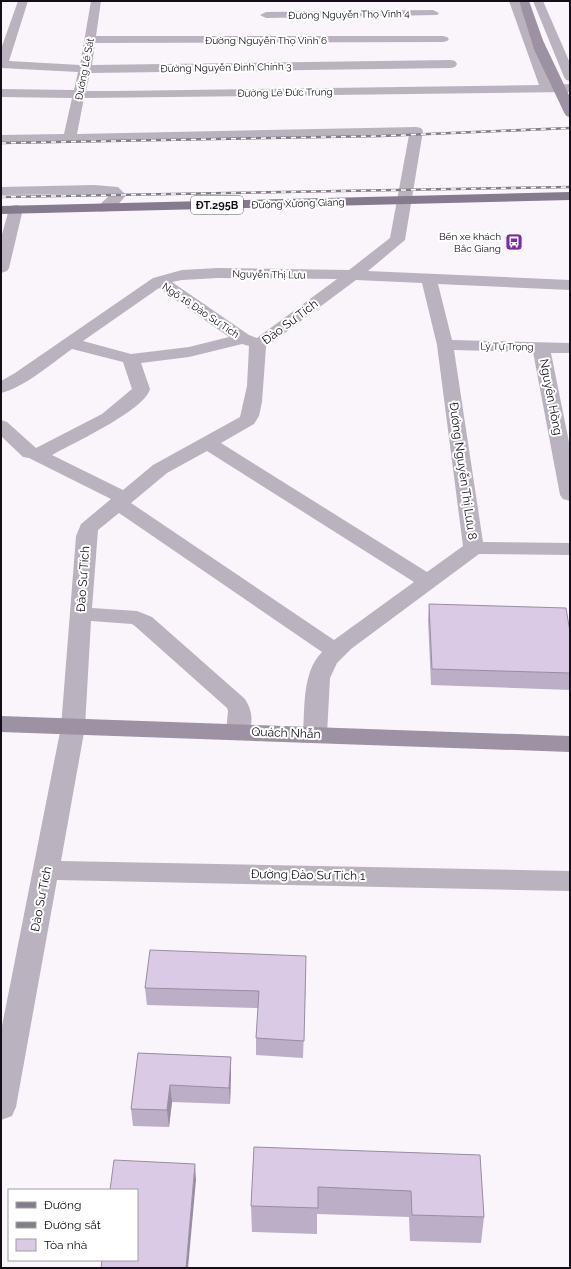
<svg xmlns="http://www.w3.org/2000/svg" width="571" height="1269" viewBox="0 0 571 1269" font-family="Raleway,sans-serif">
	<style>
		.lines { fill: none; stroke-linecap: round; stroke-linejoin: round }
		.street { fill: #bab3bf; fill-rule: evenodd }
		.secondary { fill: #9c92a3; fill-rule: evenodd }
		.primary { fill: #867a8f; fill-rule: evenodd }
		.rail-casing { stroke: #827e85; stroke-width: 2.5 }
		.rail { stroke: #fff; stroke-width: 1.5; stroke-dasharray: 5; stroke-linecap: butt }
		.secondary-bridge { stroke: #9c92a3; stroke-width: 12 }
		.wall { fill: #bbaec6 }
		.shaded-wall { fill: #998da1 }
		.building { fill: #dacae6; stroke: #998da1 }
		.labels { text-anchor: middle; stroke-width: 4; stroke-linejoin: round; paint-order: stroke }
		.far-street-label { font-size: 10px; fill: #130e17; stroke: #fff }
		.far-poi-label { font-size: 10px; fill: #130e17; stroke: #fff; text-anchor: end }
		.shield { fill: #fff; stroke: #5a565d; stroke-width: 1 }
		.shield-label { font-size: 11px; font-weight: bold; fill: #130e17 }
		.street-label { font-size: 12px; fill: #130e17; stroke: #fff }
	</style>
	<rect width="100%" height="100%" fill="#f9f5fb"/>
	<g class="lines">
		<!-- street -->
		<path class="street" d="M18,1h10l-19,60 71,4 11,-64h10l-5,35h347l4,1 2,2 -2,2 -4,1 -348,1 -3,22 359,-5 4,1 2,3 -2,3 -4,1 -361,5 -4,18h30l423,-6 -30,-84h10l32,84 19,-1v8l-486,6 -7,36 339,-7 5,1 2,3 -18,109 -37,31 202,9v10l-132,-6 14,56 118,3v10h-19l19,94v54l-7,-2 -3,-4 -27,-143 -79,-2 29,192 87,1v12l-91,-1 -128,95 -14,14 -7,15 -3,56 -4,6 -8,2 -8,-2 -4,-6c2,-26 -1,-62 19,-82l-203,-139 -21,17 -6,78 45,3 15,6 93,82c8,12 9,26 1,39l-8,2 -8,-2 -4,-6 2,-21 -1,-3 -91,-81 -4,-3 -41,-3 -6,106 -24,134 509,10v20l-513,-11 -41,227 -4,9 -11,4v-89l60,-304 15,-191 5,-12 30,-25 -82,-41 -6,-1 -22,-21v-16l6,2 29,26 66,-34 30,-25 -9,-27 -51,-13c-20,14 -47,38 -71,44v-12l14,-8 138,-95 29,-8 36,-2 131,2 41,-32 19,-103 -408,8v-8l63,-1 8,-36 -71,-1v-8l73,1 4,-18 -77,-4v-19zM218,278l119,1 -80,59 -8,-3 -77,-53 10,-2zM356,280l66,3 15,62 26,201 -36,26 -206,-129 33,-19 5,-8 3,-14 4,-55zM159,288l70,49 -40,10 -58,7 -48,-13zM242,344l7,2 -2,40 -7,31 -87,48 -30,25 -71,-35c20,-11 93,-45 98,-66l-9,-26 48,-6zM207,451l207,131 -80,58 -203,-137 36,-30z
			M533,1h10l27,62v18l-4,-1 -2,-3z
			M433,10l6,3 -2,2 -171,3 -6,-3 6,-3z
			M94,185l24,2 8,8c-6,9 -18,19 -28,16l-2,-3 14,-13 -1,-1 -108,1v-8z
			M16,205l5,1 2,3 -14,59 -2,3 -6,2v-35l8,-29 2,-3z"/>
		<!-- secondary -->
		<path class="secondary" d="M519,1h10l16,45 -2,2h-8l-2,-2z
			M1,716l569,20v16l-569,-20z"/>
		<!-- primary -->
		<path class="primary" d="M570,192v8l-569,14v-8z"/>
		<!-- rail casing -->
		<g class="rail-casing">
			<path id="rail" d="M1,143l380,-7 189,-8
				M1,197l569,-10"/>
		</g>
		<!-- rail -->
		<use href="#rail" class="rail"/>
		<!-- secondary-bridge -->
		<path class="secondary-bridge" d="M539,46l31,65"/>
	</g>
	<!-- wall -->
	<path class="wall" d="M429,604l141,28v58l-139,-5 -3,-65z
		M306,973l-3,85 -47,-3v-17l2,-30 -111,-3 -2,-17z
		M138,1053l93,4v17l-1,30 -58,-2 -3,25 -36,-1 -2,-17z
		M254,1147l226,8 4,62 -3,26 -71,-2 -1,-24 -92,-3v20l-65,-2 -1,-26z"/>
	<!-- shaded-wall -->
	<path class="shaded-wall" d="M231,1057v17l-1,30 -1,-16z
		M170,1085l2,17 -3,25 -2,-17z
		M195,1164l1,16 -8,88h-2z"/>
	<!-- building -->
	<path class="building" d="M429,604l137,4 4,24v41l-138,-4z
		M150,950l156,6 -2,85 -48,-3 3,-47 -114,-3z
		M138,1053l93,4 -2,31 -59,-3 -3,25 -36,-1z
		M254,1147l226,8 4,62 -72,-2 -1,-24 -93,-4v21l-67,-2z
		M114,1160l81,4 -9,104h-85l1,-8h35v-70h-27z"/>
	<!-- icons -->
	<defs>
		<g id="bus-square" transform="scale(0.9)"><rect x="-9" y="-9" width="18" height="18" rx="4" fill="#782da0" stroke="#fff"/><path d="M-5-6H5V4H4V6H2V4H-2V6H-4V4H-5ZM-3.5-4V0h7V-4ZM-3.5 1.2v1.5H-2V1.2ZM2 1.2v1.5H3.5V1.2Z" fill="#fff"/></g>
	</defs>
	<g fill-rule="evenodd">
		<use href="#bus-square" x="514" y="242"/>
	</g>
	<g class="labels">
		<!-- far-street labels -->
		<g class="far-street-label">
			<text transform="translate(349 14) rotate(-1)" y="4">Đường Nguyễn Thọ Vinh 4</text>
			<text x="266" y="44">Đường Nguyễn Thọ Vinh 6</text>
			<text transform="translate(226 67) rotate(-1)" y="4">Đường Nguyễn Đình Chính 3</text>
			<text transform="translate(84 69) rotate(-79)" y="4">Đường Lê Sát</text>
			<text transform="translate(285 92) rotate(-1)" y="4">Đường Lê Đức Trung</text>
			<text transform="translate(298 203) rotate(-2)" y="4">Đường Xương Giang</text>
			<text transform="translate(269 274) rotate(1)" y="4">Nguyễn Thị Lưu</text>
			<text transform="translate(201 310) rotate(34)" y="4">Ngõ 16 Đào Sư Tích</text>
			<text transform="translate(507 346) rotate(1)" y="4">Lý Tự Trọng</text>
		</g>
		<!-- far-poi labels -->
		<g class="far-poi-label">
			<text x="501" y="240">Bến xe khách<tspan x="501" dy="12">Bắc Giang</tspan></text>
		</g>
		<!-- shield labels -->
		<rect class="shield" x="191" y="196" width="52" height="18" rx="3"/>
		<g class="shield-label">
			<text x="217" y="209">ĐT.295B</text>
		</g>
		<!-- street labels -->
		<g class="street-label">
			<text transform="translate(290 322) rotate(-37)" y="4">Đào Sư Tích</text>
			<text transform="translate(551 397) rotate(79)" y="4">Nguyên Hồng</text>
			<text transform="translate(463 471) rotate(82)" y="4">Đường Nguyễn Thị Lưu 8</text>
			<text transform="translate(83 579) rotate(-86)" y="4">Đào Sư Tích</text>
			<text transform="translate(286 733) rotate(2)" y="4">Quách Nhẫn</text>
			<text transform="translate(308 875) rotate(1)" y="4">Đường Đào Sư Tích 1</text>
			<text transform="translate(41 899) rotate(-79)" y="4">Đào Sư Tích</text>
		</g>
	</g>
	<!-- border -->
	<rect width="571" height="1269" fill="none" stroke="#130e17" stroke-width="4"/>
	<!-- legend -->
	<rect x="8" y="1189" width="130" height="72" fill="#ffffff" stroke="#a19fa2"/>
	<rect x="16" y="1202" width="20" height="6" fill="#867a8f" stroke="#a19fa2"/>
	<text x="44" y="1209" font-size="12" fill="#130e17">Đường</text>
	<rect x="16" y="1222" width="20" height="6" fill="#827e85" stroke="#a19fa2"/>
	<text x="44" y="1229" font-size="12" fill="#130e17">Đường sắt</text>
	<rect x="16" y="1239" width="20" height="12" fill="#dacae6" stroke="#a19fa2"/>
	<text x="44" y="1249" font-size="12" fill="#130e17">Tòa nhà</text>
</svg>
